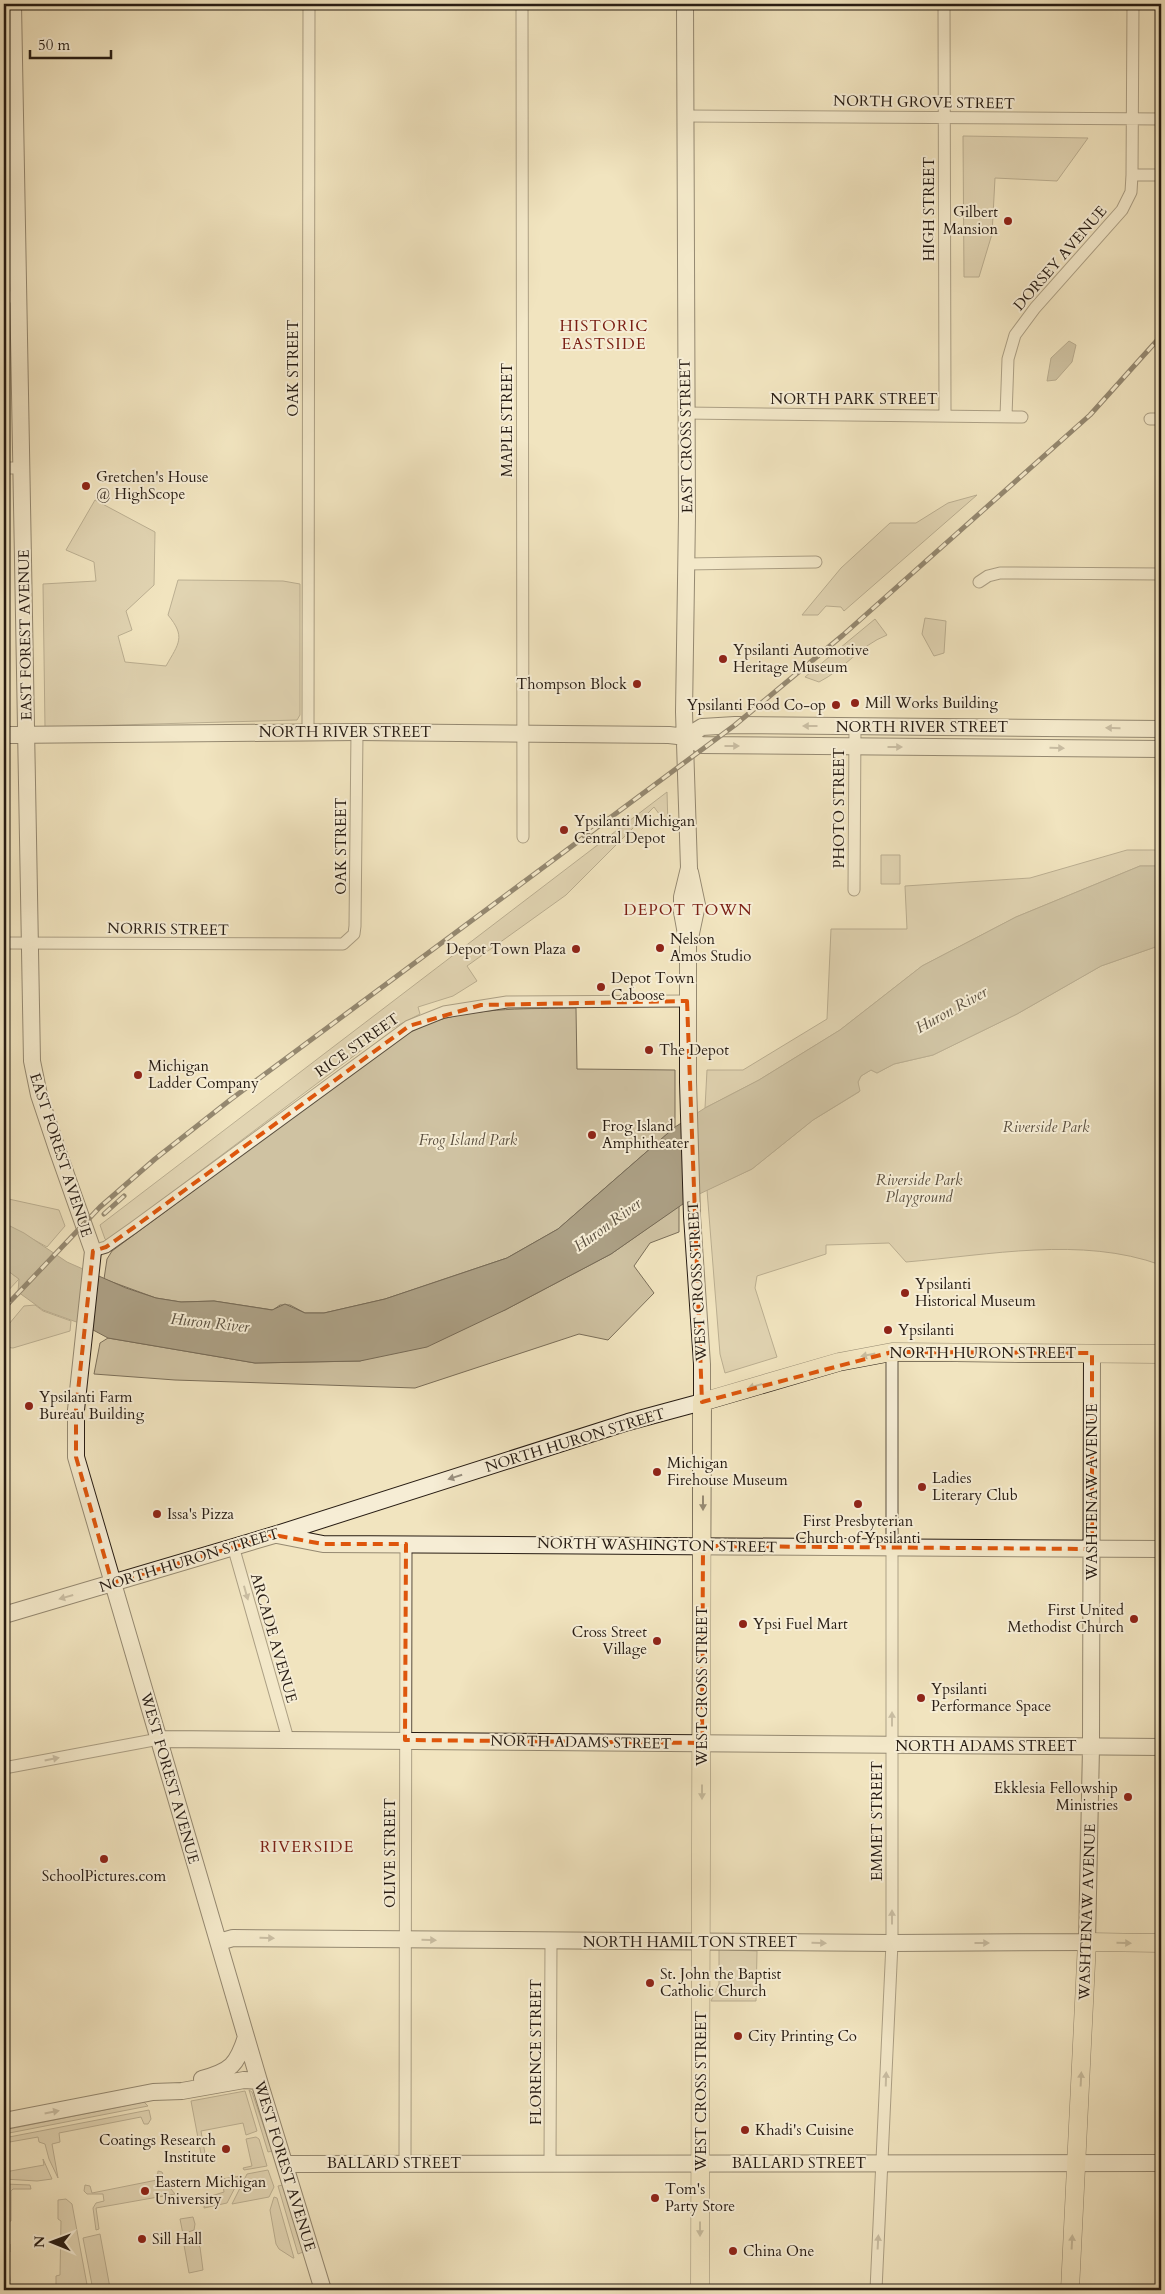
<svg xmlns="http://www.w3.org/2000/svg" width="1165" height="2294" viewBox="0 0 1165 2294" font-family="Cardo,serif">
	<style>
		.green { fill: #cfc2a2; stroke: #7b6f5a }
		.water { fill: #aca085; stroke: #776b57 }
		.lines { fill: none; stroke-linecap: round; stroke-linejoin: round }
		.street-casing { stroke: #5a4e3e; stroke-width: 13 }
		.secondary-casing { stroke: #271c13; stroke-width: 18 }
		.primary-casing { stroke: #271c13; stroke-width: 19 }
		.street { stroke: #f6edd5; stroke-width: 11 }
		.secondary { stroke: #f6edd5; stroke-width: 16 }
		.primary { stroke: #f1e4bf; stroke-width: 18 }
		.rail-casing { stroke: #271c13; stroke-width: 5 }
		.rail { stroke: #f6edd5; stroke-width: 3; stroke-dasharray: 9; stroke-linecap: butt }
		.oneway { fill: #998f7e }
		.oneway2 { fill: #968a72 }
		.marked { fill: none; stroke: #de560c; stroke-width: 4; stroke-dasharray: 10 6; stroke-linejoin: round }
		.poi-dot { fill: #8f2418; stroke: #f6edd5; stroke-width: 2 }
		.labels { text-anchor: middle; stroke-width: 4; stroke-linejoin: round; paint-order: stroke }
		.street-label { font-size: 15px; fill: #271c13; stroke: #f6edd5 }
		.poi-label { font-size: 15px; fill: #271c13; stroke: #f6edd5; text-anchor: start }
		.park-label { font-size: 15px; font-style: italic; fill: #594e3e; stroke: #f6edd5 }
		.neighbourhood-label { font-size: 16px; letter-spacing: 1px; fill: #7a1f14; stroke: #f6edd5 }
		.water-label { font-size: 16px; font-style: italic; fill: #5c5141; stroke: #f6edd5 }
	</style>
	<rect width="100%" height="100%" fill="#f1e4bf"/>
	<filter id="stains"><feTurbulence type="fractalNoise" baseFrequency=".004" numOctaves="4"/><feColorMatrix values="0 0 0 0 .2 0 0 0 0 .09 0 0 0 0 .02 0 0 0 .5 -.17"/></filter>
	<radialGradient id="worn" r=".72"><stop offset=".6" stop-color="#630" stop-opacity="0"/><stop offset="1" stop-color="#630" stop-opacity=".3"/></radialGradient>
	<!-- green -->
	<path class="green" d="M963,136l125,2 -31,43 -62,-3 -3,56 -13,43h-15z
		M977,495l-133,116 -3,-4 -15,-1 -8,9h-16l39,-47 49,-45h26l32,-20z
		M95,500l60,32 -1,53 -28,26 6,19 -14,6 7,26 41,4c13,-23 20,-29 2,-51l10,-35 105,1 17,3v131l-3,5 -252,7 -2,-143 53,-3 -2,-19 -28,-12z
		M925,618l21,3 -2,32 -10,3 -12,-22z
		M875,619l12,16c-28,11 -42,34 -68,47l-14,-5z
		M667,792l1,34 -14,-19 -88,88 -99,71 10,15 -24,15 -35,11 2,7 -33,17 -280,210 -2,-2 -5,-14z
		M1127,850h34v16h-21l-124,51 -94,49 -82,64 -81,50 -54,28 2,-38h36l84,-51 4,-90h76l-2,-43 125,-8z
		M881,855h19v29h-19z
		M1161,945v320c-80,-29 -171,-10 -255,-3l-17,-19 -63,2v9l-69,22 -2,12 22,69 -52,16 -5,-19 -13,-164 45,-21 61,-49 46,-28 -1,-10 3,-6 10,-6 6,3 17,-9 39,-9 84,-41 84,-48z
		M576,1008l1,61 98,1v57l-117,102 -51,29 -122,41 -61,14h-19l-15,-8h-10l-7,5 -59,-9 -33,1 -25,-4 -52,-19 3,-20 5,-8 292,-216c10,-4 21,-11 31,-14 47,-14 94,-12 141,-13z
		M4,1198l55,12 6,16 -18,21 -43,-24z
		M679,1206v26l-29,11 -16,23 20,27 -46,47 -29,-6 -164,54 -240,-8 -81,-6 6,-31 8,-5 147,25 105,-2 145,-51 106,-56z
		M4,1268l15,11 -15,16z
		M35,1305l8,6 28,10 -1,10 -57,17 -9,-1v-17l20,-24z
		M719,1947l12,3 26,1 -1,50h-45l8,-17z
		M249,2090l3,2 20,59 -4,1z
		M245,2091l12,40 -11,4 -3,-12 -42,8 5,28h-4l-11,-58z
		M144,2102l4,4 -144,28v-4z
		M149,2110l2,9 -3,5h-4l-3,-7 -82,16 1,9 -8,2 6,34 -9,-19 -4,-15 -6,-2 -1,-5 -34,6v-5z
		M256,2137l3,2 8,27 -23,4 -1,-2 9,-2 -6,-27z
		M43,2159l9,20 -15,2 -33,-2v-12l1,5 39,-7z
		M268,2170l6,17 -5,10 -37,7 15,-30z
		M158,2171l4,1 5,12 8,10 -79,14 3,21 -3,1 -3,-22 3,-5 8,-2 -1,-7h-16l-3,-3 1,-6 5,1 2,7 65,-13z
		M241,2176l-14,27 -23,5 1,-10 19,-6 -2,-13z
		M4,2184l26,1 1,4h-18l-2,2v30l-5,1 -1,20 5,2v8l-2,2 2,27h-6z
		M283,2185l20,67 -5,2 -20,-68z
		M274,2197l3,1 17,60h-1l-14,-9 -3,-5 -6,-34z
		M66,2199l6,5 16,86h-18v-4h-14v-10l4,-1 1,-54 -3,-2v-19z
		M193,2217l2,7 -1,6 -11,4 -3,-15z
		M100,2234l10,54 -17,2 -10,-52z
		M195,2242l5,5 3,23 -14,3 -5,-28z"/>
	<!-- water -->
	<path class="water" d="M1069,341l7,4 -4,17 -16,18 -9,1 4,-23z
		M1140,866h21v79l-60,21 -84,48 -84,41 -39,9 -17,9 -6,-3 -10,6 -3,6 2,9 -47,29 -61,49 -59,28 -82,57 -106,56 -78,37 -67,14 -105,2 -147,-25 -26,-14 -39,-14 -25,-18 1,-13 -15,-11v-45l20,10 43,29 59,26 30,10 25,4 33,-1 58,9 13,-6 20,9h19l61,-14 122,-41 51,-29 117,-102 30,-19 54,-28 81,-50 82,-64 94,-49z"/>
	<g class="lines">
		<!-- street casing -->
		<g class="street-casing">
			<path id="street" d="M522,4l1,833
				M944,4l1,410
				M687,116l474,3
				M1132,175h29
				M4,297h14
				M685,413l337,4
				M1006,416l2,-57 7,-24 20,-27 87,-98 9,-18 1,-17 1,-171
				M1150,419h11
				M4,468h18
				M686,564l130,-2
				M979,582l9,-6 12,-3 161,1
				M308,732l1,-728
				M854,890l1,-164
				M4,943l339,1 11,-10 1,-8 2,-194
				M93,1251l13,-4 27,-19 276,-202 35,-14 63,-10 180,-1
				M233,1546l55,193
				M4,1768l155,-29
				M405,2163l1,-619
				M550,2163l1,-222
				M876,2290l16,-347v-591"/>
		</g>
		<!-- secondary casing -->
		<g class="secondary-casing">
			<path id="secondary" d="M13,4l19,1057 7,34 18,54 36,102 -17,159v47l183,624 64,209
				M4,735l353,-3 312,3 17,2 15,8 460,4
				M686,737l16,-10 33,-2 426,4
				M690,872l7,33 -7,33
				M277,1535l46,9 838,5
				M4,1615l270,-80 354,-113 74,-20v-38l-10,-148 -4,-134v-137l-6,-33v-15l7,-29 -5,-156 3,-196 -2,-512
				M159,1739l1002,8
				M219,1942l14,-4 659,5 195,-1 4,-195 1,-394
				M202,2079c29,-8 35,-14 44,-42
				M4,2121l149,-29 29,-1 62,-11 15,1
				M286,2164l875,-1"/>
		</g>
		<!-- primary casing -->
		<g class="primary-casing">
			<path id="primary" d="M700,2290l2,-888 137,-40 53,-10 269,2
				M1070,2290l17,-348 74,1"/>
		</g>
		<!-- street -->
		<use href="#street" class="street"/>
		<!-- secondary -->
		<use href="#secondary" class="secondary"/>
		<!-- primary -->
		<use href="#primary" class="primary"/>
		<!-- rail casing -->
		<g class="rail-casing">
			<path id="rail" d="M104,1214l20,-18
				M4,1308l96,-101 55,-48 75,-59 505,-375 108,-90 247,-220 71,-79"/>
		</g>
		<!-- rail -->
		<use href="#rail" class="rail"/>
	</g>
	<!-- one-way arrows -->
	<defs><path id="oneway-solid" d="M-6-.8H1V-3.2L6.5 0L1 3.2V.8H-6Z" transform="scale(1.25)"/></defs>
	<g class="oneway">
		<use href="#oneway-solid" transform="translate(810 726) rotate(-180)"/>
		<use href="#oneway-solid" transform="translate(1113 728) rotate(-179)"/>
		<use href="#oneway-solid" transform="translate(732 746)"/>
		<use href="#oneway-solid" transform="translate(895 747)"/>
		<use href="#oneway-solid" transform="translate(1057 748) rotate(1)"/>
		<use href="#oneway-solid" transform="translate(455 1477) rotate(163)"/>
		<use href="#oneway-solid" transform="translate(246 1593) rotate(74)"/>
		<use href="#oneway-solid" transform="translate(66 1597) rotate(164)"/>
		<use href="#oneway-solid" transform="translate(892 1719) rotate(-90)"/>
		<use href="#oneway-solid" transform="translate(52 1759) rotate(-11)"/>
		<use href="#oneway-solid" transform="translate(892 1917) rotate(-90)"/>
		<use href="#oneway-solid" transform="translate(267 1938) rotate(1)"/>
		<use href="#oneway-solid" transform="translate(429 1940) rotate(1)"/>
		<use href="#oneway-solid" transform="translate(819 1943) rotate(1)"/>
		<use href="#oneway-solid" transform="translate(982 1943)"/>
		<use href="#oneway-solid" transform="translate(886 2079) rotate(-88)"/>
		<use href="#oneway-solid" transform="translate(52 2112) rotate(-11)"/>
		<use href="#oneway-solid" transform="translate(878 2242) rotate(-87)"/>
	</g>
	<g class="oneway2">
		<use href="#oneway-solid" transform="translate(868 1355) rotate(169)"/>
		<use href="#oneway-solid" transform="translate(755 1386) rotate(164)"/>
		<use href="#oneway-solid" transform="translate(703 1503) rotate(90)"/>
		<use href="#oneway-solid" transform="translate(702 1792) rotate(90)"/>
		<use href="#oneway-solid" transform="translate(1124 1943) rotate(1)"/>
		<use href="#oneway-solid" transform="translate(1081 2079) rotate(-87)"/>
		<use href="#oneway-solid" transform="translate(700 2229) rotate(90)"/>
		<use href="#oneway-solid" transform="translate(1072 2242) rotate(-87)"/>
	</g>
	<!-- marked area -->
	<path d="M0 0H1165V2294H0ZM687,1001l15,401 190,-50 200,1v196l-389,-3 -1,197 -297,-3 1,-196h-83l-49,-9 -162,48 -36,-126v-47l17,-159 13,-4 27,-19 276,-202 72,-21z" fill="#f1e4bf" fill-opacity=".55" fill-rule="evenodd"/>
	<path class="marked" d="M687,1001l15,401 190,-50 200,1v196l-389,-3 -1,197 -297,-3 1,-196h-83l-49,-9 -162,48 -36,-126v-47l17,-159 13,-4 27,-19 276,-202 72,-21z"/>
	<!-- markers -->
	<g class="poi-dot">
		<circle cx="1008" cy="221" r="5"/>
		<circle cx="86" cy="486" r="5"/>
		<circle cx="723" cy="659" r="5"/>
		<circle cx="637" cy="684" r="5"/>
		<circle cx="855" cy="703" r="5"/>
		<circle cx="836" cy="705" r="5"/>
		<circle cx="564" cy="830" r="5"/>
		<circle cx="660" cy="948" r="5"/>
		<circle cx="576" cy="949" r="5"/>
		<circle cx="601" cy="987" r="5"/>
		<circle cx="649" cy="1050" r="5"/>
		<circle cx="138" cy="1075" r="5"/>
		<circle cx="592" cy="1135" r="5"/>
		<circle cx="905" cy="1293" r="5"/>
		<circle cx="888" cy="1330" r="5"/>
		<circle cx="29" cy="1406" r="5"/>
		<circle cx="657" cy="1472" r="5"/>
		<circle cx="922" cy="1487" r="5"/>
		<circle cx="858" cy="1504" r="5"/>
		<circle cx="157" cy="1514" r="5"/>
		<circle cx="1134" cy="1619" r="5"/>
		<circle cx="743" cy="1624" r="5"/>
		<circle cx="657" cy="1641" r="5"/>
		<circle cx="921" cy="1698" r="5"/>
		<circle cx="1128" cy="1797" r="5"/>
		<circle cx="104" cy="1859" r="5"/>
		<circle cx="650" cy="1983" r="5"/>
		<circle cx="738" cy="2036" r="5"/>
		<circle cx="745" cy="2130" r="5"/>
		<circle cx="226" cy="2149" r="5"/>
		<circle cx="145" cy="2191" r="5"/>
		<circle cx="655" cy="2198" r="5"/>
		<circle cx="142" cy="2239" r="5"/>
		<circle cx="733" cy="2251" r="5"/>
	</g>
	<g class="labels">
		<!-- street labels -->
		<g class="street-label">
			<text transform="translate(924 102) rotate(1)" y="5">NORTH GROVE STREET</text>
			<text transform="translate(929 209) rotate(-90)" y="5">HIGH STREET</text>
			<text transform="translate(1060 258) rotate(-49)" y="5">DORSEY AVENUE</text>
			<text transform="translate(293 368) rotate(-90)" y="5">OAK STREET</text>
			<text x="854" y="404">NORTH PARK STREET</text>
			<text transform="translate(507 420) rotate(-90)" y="5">MAPLE STREET</text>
			<text transform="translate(686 436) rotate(-91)" y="5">EAST CROSS STREET</text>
			<text transform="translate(25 635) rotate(-91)" y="5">EAST FOREST AVENUE</text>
			<text x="922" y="732">NORTH RIVER STREET</text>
			<text x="345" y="737">NORTH RIVER STREET</text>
			<text transform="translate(839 808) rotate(-90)" y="5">PHOTO STREET</text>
			<text transform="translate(341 846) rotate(-90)" y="5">OAK STREET</text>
			<text transform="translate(168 929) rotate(1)" y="5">NORRIS STREET</text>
			<text transform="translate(357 1045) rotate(-35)" y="5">RICE STREET</text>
			<text transform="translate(61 1155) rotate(72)" y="5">EAST FOREST AVENUE</text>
			<text transform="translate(697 1281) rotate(-93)" y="5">WEST CROSS STREET</text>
			<text x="983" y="1358">NORTH HURON STREET</text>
			<text transform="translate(575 1440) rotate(-17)" y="5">NORTH HURON STREET</text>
			<text transform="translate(1092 1492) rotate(-90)" y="5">WASHTENAW AVENUE</text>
			<text transform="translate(657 1545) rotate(1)" y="5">NORTH WASHINGTON STREET</text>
			<text transform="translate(189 1560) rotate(-17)" y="5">NORTH HURON STREET</text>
			<text transform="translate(274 1638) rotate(74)" y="5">ARCADE AVENUE</text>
			<text transform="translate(702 1686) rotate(-90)" y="5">WEST CROSS STREET</text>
			<text transform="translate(581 1742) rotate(1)" y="5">NORTH ADAMS STREET</text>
			<text x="986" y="1751">NORTH ADAMS STREET</text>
			<text transform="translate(170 1778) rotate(74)" y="5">WEST FOREST AVENUE</text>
			<text transform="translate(877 1821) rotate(-90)" y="5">EMMET STREET</text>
			<text transform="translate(390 1853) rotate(-90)" y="5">OLIVE STREET</text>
			<text transform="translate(1087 1912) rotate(-88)" y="5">WASHTENAW AVENUE</text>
			<text x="690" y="1947">NORTH HAMILTON STREET</text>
			<text transform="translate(536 2052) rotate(-90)" y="5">FLORENCE STREET</text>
			<text transform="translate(701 2091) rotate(-90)" y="5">WEST CROSS STREET</text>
			<text x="394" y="2168">BALLARD STREET</text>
			<text x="799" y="2168">BALLARD STREET</text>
			<text transform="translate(285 2166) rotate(73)" y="5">WEST FOREST AVENUE</text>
		</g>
		<!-- poi labels -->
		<g class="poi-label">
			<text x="998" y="217" text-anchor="end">Gilbert<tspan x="998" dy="17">Mansion</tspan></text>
			<text x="96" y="482">Gretchen's House<tspan x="96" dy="17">@ HighScope</tspan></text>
			<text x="733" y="655">Ypsilanti Automotive<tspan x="733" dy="17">Heritage Museum</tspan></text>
			<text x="627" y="689" text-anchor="end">Thompson Block</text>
			<text x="865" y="708">Mill Works Building</text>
			<text x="826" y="710" text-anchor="end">Ypsilanti Food Co-op</text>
			<text x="574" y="826">Ypsilanti Michigan<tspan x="574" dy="17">Central Depot</tspan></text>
			<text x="670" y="944">Nelson<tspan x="670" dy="17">Amos Studio</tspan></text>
			<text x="566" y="954" text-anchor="end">Depot Town Plaza</text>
			<text x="611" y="983">Depot Town<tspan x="611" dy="17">Caboose</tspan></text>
			<text x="659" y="1055">The Depot</text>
			<text x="148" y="1071">Michigan<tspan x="148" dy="17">Ladder Company</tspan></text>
			<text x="602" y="1131">Frog Island<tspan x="602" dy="17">Amphitheater</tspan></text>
			<text x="915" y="1289">Ypsilanti<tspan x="915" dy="17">Historical Museum</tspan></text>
			<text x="898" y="1335">Ypsilanti</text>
			<text x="39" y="1402">Ypsilanti Farm<tspan x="39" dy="17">Bureau Building</tspan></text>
			<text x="667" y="1468">Michigan<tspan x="667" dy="17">Firehouse Museum</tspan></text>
			<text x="932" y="1483">Ladies<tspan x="932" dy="17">Literary Club</tspan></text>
			<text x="167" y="1519">Issa's Pizza</text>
			<text x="858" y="1526" text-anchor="middle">First Presbyterian<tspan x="858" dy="17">Church of Ypsilanti</tspan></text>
			<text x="1124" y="1615" text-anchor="end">First United<tspan x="1124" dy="17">Methodist Church</tspan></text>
			<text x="753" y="1629">Ypsi Fuel Mart</text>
			<text x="647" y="1637" text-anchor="end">Cross Street<tspan x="647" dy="17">Village</tspan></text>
			<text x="931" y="1694">Ypsilanti<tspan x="931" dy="17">Performance Space</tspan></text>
			<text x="1118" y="1793" text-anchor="end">Ekklesia Fellowship<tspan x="1118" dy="17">Ministries</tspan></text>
			<text x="104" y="1881" text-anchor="middle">SchoolPictures.com</text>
			<text x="660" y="1979">St. John the Baptist<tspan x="660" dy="17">Catholic Church</tspan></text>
			<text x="748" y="2041">City Printing Co</text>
			<text x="755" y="2135">Khadi's Cuisine</text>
			<text x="216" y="2145" text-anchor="end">Coatings Research<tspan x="216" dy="17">Institute</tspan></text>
			<text x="155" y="2187">Eastern Michigan<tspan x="155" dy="17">University</tspan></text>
			<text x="665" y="2194">Tom's<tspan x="665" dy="17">Party Store</tspan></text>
			<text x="152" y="2244">Sill Hall</text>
			<text x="743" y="2256">China One</text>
		</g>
		<!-- park labels -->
		<g class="park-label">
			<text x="1046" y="1132">Riverside Park</text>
			<text x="468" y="1145">Frog Island Park</text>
			<text x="919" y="1185">Riverside Park<tspan x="919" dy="17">Playground</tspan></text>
		</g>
		<!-- neighbourhood labels -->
		<g class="neighbourhood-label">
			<text x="604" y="331">HISTORIC<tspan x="604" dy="18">EASTSIDE</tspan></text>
			<text x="688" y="915">DEPOT TOWN</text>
			<text x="307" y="1852">RIVERSIDE</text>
		</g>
		<!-- water labels -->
		<g class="water-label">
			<text transform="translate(951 1009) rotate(-29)" y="6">Huron River</text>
			<text transform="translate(607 1224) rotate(-36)" y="6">Huron River</text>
			<text transform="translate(210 1322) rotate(6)" y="6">Huron River</text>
		</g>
	</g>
	<!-- margin -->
	<rect width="1165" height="2294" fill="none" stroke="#f1e4bf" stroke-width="20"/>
	<rect x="5" y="5" width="1155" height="2284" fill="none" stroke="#271c13" stroke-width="2.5"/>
	<rect x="10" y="10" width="1145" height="2274" fill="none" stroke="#271c13"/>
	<!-- north arrow -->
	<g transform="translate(52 2242) rotate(271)" stroke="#f6edd5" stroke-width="4" paint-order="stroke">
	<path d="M0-4L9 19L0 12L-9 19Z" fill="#271c13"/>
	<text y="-8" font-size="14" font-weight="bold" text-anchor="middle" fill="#271c13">N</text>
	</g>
	<!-- scale -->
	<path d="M30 50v8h81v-8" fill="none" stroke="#271c13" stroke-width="2.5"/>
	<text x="38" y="50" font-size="15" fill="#271c13" stroke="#f6edd5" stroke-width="4" paint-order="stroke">50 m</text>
	<rect width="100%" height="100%" filter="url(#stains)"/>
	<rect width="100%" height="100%" fill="url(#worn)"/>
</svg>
